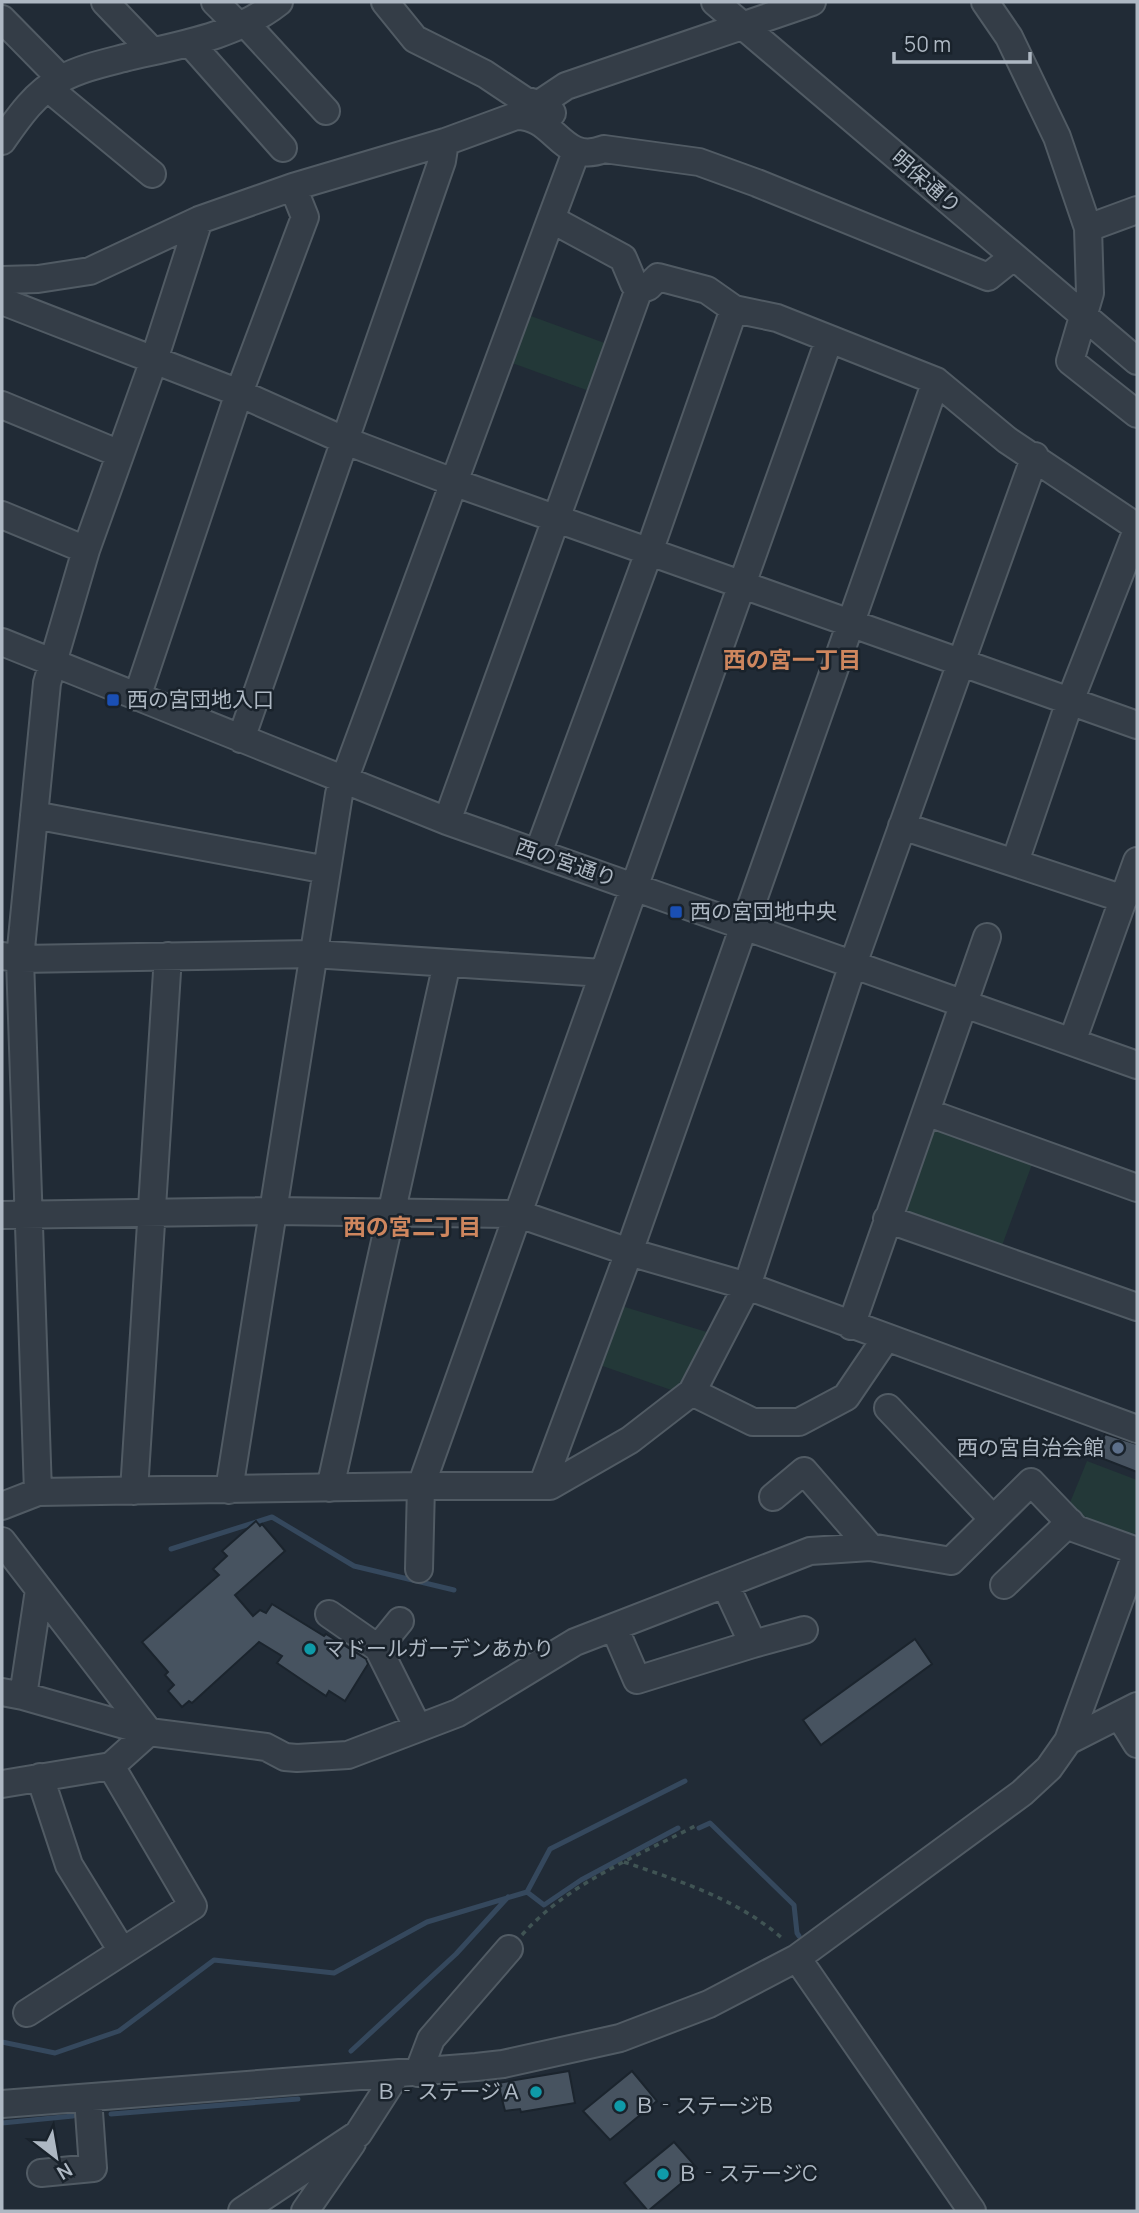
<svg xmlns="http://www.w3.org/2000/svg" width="1139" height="2213" viewBox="0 0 1139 2213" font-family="Manrope,'Noto Sans JP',sans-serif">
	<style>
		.green { fill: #233838 }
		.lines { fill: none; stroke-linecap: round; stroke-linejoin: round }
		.stream { stroke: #35485d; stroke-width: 5 }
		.building { fill: #475360; stroke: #1b242d; stroke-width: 2 }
		.minor-casing { stroke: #515b64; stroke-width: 30 }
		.path { stroke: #405454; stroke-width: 3.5; stroke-dasharray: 5 5; stroke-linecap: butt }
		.minor { stroke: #343d47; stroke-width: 26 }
		.transit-dot { fill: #1a4fb4; stroke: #19222b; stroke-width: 2.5 }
		.service-dot { fill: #5c6f8a; stroke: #19222b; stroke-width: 2.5 }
		.culture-dot { fill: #0f9aa8; stroke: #19222b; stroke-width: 2.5 }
		.labels { text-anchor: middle; stroke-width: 5; stroke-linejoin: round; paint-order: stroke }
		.street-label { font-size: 21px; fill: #aeb8c3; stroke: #19222b }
		.poi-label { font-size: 21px; fill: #aeb8c3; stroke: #19222b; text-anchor: start }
		.neighbourhood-label { font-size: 23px; font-weight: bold; fill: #ce865e; stroke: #19222b }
	</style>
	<rect width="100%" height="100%" fill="#212b36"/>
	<!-- green -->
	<path class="green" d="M520,312l90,33 -18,47 -88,-32z
		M928,1126l106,33 -34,92 -96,-32 -8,-12z
		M615,1304l95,29 -33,59 -83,-29z
		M1087,1461l50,19 -1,53 -9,4 -47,-16 -11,-16z"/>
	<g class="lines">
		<!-- stream -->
		<path class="stream" d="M171,1549l101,-32 82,49 100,24
			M699,1828l11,-5 84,82 3,28 2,3
			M527,1892l17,13 37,-25 97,-52
			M2,2042l53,11 64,-22 95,-71 120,13 93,-51 100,-30 23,-43 135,-68
			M351,2051l105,-97 52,-57
			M111,2114l187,-15
			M2,2123l71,-7"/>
	</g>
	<!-- building -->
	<path class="building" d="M1105,1434l32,10v28l-41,-16z
		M256,1521l4,5 2,-2 23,27 -50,44 18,21 7,-6 6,3 6,-9 52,32 2,-2 40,25 2,5 -23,37 -16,-10 -3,5 -21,-14 -28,-19 5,-7 -23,-14 -67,61 -3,-2 -7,6 -14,-16 6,-6 -9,-10 3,-3 -26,-30 77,-67 -6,-6 14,-13 -5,-5z
		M915,1639l17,25 -111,81 -18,-25z
		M569,2071l6,32 -54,9 -1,-3 -15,2 -7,-28z
		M632,2071l25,30 -47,39 -27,-29z
		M674,2142l23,26 -14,11 1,2 -36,30 -24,-28z"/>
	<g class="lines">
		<!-- minor casing -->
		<g class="minor-casing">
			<path id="minor" d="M105,2l47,49
				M215,2l24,24
				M385,2l30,37 70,35 39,26 15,4 13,9
				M715,2l422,359
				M985,2l24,35 48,100 31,91 2,65 -20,68 67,53
				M2,19l59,60
				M246,24l80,87
				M190,43l93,105
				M48,88l104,86
				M539,104l27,-18 246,-84
				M2,141c16,-23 33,-48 59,-62 20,-11 44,-16 67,-22 52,-12 108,-21 151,-55
				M576,152l-25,67 72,39 11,26 5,5 9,-2 10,-10 49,13 27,19 43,9 159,63 71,59 130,87
				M1088,228l49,-18
				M2,280l36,-1 52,-8 109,-51 94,-33 152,-45 71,-26c40,-1 45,50 88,33l95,13 58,21 231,94 25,-20
				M2,301l237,92 107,48 107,41 684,243
				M2,405l118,49
				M1035,456l-182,508 -106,322 390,143
				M2,515l84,35
				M2,642l445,179 690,244
				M137,697l102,-304 66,-176 -12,-30
				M241,739l201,-578 3,-19
				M34,815l293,55
				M447,821l192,-532
				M902,826l222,73
				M538,853l111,-301 85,-243
				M1015,862l55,-161 67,-171
				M3,956l17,3 293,-5 290,19
				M1072,1042l65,-181
				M926,1112l211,76
				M2,1215l271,-4 246,3 110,38 118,34 -55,106 -62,48 -80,46h-129l-383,6 -36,14
				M887,1219l250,88
				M851,1326l136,-389
				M692,1392l61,30h46l47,-25 40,-59
				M888,1408l105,111
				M542,1486l87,-234 307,-871
				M330,1488l117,-525
				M229,1490l110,-696 212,-575
				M134,1491l34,-535
				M38,1492l-18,-533 27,-276 39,-133 68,-190 45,-140
				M773,1497l31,-26 66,76
				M2,1541l147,191 117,15 19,10 12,1 51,-3 110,-42 117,-71 235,-91 60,-4 81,14 80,-79 45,47 61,22
				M419,1569l2,-83 408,-1146
				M1004,1585l66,-63
				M329,1614l49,34 40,80
				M614,1627l23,53 116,-36 -28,-60
				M753,1644l51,-14
				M378,1648l22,-27
				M2,1692l21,4 126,36
				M23,1696l16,-106
				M1119,1715l18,29
				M1068,1741l69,-35
				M40,1777l29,88 53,86
				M2,1784l109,-18 38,-34
				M797,1958l175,253
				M27,2013l166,-107 -82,-140
				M418,2073l13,-34 78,-90
				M2,2104l474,-37 27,-3 117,-26 89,-34 88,-46 225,-165 27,-25 19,-27 69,-189
				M41,2173l52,-5 -5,-70
				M242,2211l116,-77 38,-59
				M305,2211l47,-68"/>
		</g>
		<!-- path -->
		<path class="path" d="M624,1862c56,19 116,38 160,78
			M522,1935c45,-51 113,-78 173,-109"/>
		<!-- minor -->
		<use href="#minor" class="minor"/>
	</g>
	<!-- markers -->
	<g class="transit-dot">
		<rect x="106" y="693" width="14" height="14" rx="3.5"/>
		<rect x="669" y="905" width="14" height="14" rx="3.5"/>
	</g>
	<circle class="service-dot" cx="1118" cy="1448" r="7"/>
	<g class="culture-dot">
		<circle cx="310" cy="1649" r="7"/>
		<circle cx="536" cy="2092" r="7"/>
		<circle cx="620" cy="2106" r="7"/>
		<circle cx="663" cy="2174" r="7"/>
	</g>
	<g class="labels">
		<!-- street labels -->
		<g class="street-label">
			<text transform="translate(926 182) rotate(41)" y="7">明保通り</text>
			<text transform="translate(566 863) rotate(19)" y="7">西の宮通り</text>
		</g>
		<!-- poi labels -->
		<g class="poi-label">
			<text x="127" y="707">西の宮団地入口</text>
			<text x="690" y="919">西の宮団地中央</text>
			<text x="1104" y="1455" text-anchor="end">西の宮自治会館</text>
			<text x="324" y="1656">マドールガーデンあかり</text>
			<text x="522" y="2099" text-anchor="end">Ｂ‐ステージＡ</text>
			<text x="634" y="2113">Ｂ‐ステージB</text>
			<text x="677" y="2181">Ｂ‐ステージC</text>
		</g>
		<!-- neighbourhood labels -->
		<g class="neighbourhood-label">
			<text x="792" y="668">西の宮一丁目</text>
			<text x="412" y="1235">西の宮二丁目</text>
		</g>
	</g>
	<!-- border -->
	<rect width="1139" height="2213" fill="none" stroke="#aeb8c3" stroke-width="7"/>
	<!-- north arrow -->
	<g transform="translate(56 2157) rotate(149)" stroke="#19222b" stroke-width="5" paint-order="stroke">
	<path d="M0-5L12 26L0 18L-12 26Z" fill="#aeb8c3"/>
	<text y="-10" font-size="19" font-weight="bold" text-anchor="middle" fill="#aeb8c3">N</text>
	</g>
	<!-- scale -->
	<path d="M894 52v10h136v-10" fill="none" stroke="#aeb8c3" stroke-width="3.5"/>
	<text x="904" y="52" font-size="21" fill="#aeb8c3" stroke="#19222b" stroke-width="5" paint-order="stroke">50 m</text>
</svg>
